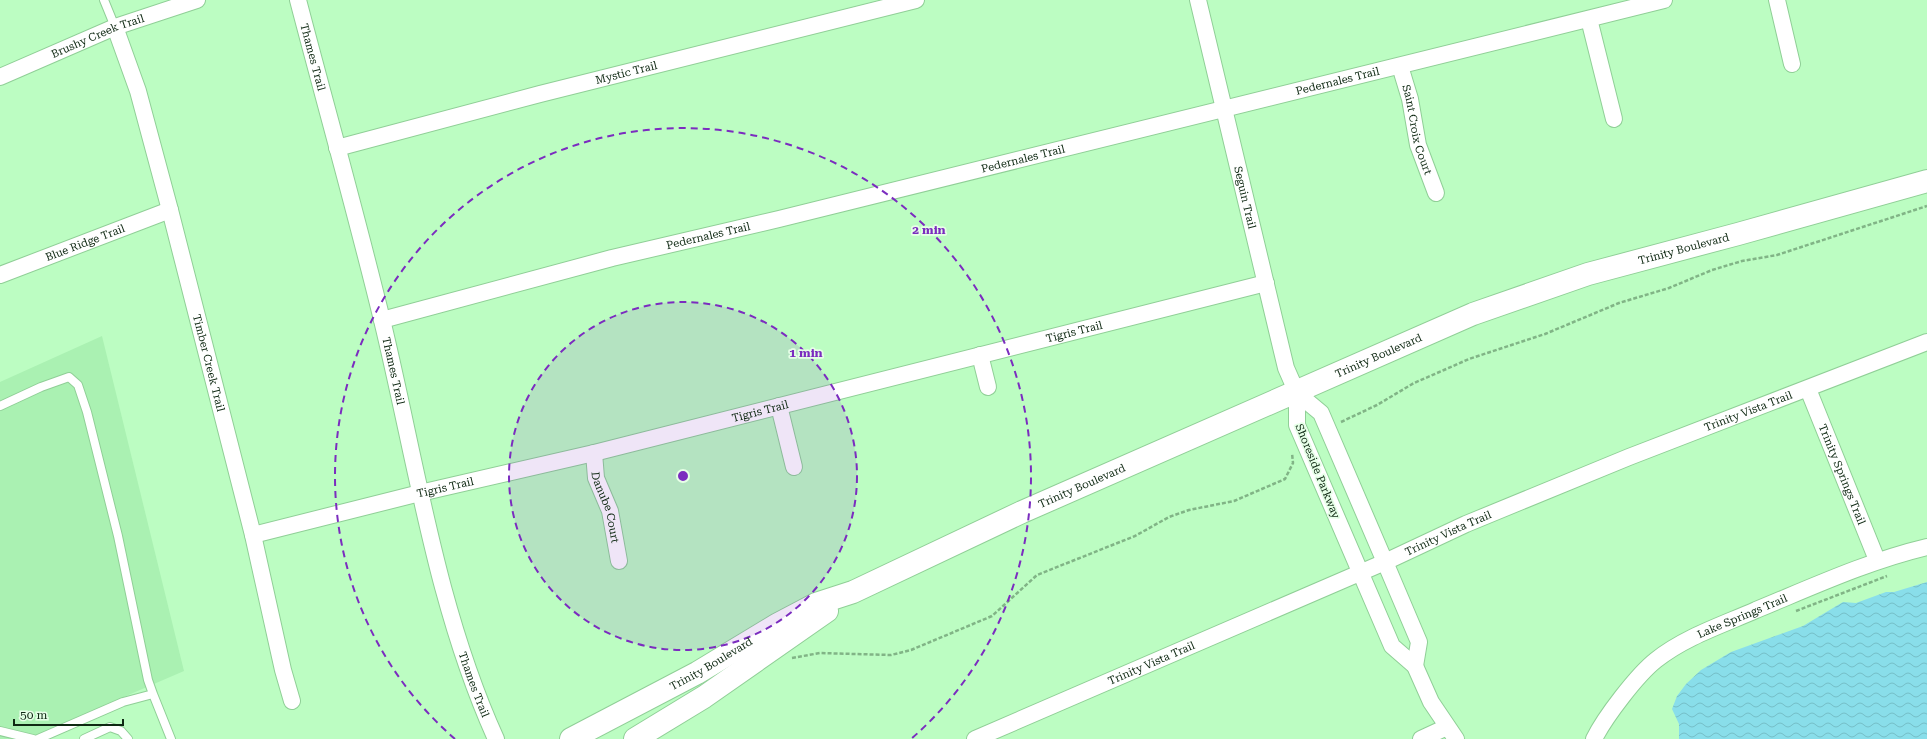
<svg xmlns="http://www.w3.org/2000/svg" width="1927" height="739" viewBox="0 0 1927 739" font-family="'Roboto Serif',serif">
	<style>
		.built { fill: #aaf1b2 }
		.water { fill: url(#water-waves) }
		.lines { fill: none; stroke-linecap: round; stroke-linejoin: round }
		.lane-casing { stroke: #90cf97; stroke-width: 10 }
		.street-casing { stroke: #90cf97; stroke-width: 18 }
		.secondary-casing { stroke: #90cf97; stroke-width: 24 }
		.path { stroke: #81b486; stroke-width: 2.5; stroke-dasharray: 4 2; stroke-linecap: butt }
		.lane { stroke: #fff; stroke-width: 8 }
		.street { stroke: #fff; stroke-width: 16 }
		.secondary { stroke: #fff; stroke-width: 22 }
		.ring { fill: none; stroke: #7b2cbf; stroke-width: 2; stroke-dasharray: 7 5 }
		.labels { text-anchor: middle; stroke-width: 3.5; stroke-linejoin: round; paint-order: stroke }
		.street-label { font-size: 11px; fill: #0f2913; stroke: #e6ffe7 }
		.centre { fill: #7b2cbf; stroke: #e6ffe7; stroke-width: 2 }
		.ring-label { font-size: 12px; text-anchor: middle; font-weight: bold; fill: #7b2cbf; stroke: #e6ffe7; stroke-width: 3.5; stroke-linejoin: round; paint-order: stroke }
	</style>
	<defs>
		<pattern id="water-waves" width="16" height="10" patternUnits="userSpaceOnUse"><rect width="16" height="10" fill="#89deea"/><path d="M0 5q4-4 8 0t8 0" fill="none" stroke="#75bec8"/></pattern>
	</defs>
	<rect width="100%" height="100%" fill="#bcfdc2"/>
	<!-- built -->
	<path class="built" d="M102,336l82,335 -139,60 -3,8h-42v-357z"/>
	<!-- water -->
	<path class="water" d="M1927,582v157h-248v-15l-7,-15 5,-13 9,-12 15,-14 30,-18 72,-26 40,-24 13,1 30,-11h8z"/>
	<g class="lines">
		<!-- lane casing -->
		<g class="lane-casing">
			<path id="lane" d="M104,0l11,27
				M0,406l41,-19 28,-10 9,8 9,27 31,124 30,144 5,14
				M0,731l33,8
				M38,739l85,-37 30,-8 18,45
				M84,739l26,-12 11,4 7,8"/>
		</g>
		<!-- street casing -->
		<g class="street-casing">
			<g id="street">
				<path id="s1" d="M298,0c28,107 58,213 84,320 34,140 54,287 114,419"/>
				<path id="s2" d="M1198,0l88,368 11,25v32l95,221 23,20 16,36 25,37"/>
				<path d="M1777,0l15,64"/>
				<path d="M1589,19l25,100"/>
				<path id="s3" d="M115,27l23,64 32,119 83,325 30,135 9,31"/>
				<path id="s4" d="M1400,66l10,33 8,46 18,48"/>
				<path id="s5" d="M0,77l115,-50 82,-27"/>
				<path id="s6" d="M337,148l203,-54 376,-94"/>
				<path id="s7" d="M0,275l170,-65"/>
				<path id="s8" d="M382,320l230,-62 167,-39 885,-219"/>
				<path d="M980,355l8,32"/>
				<path id="s9" d="M1808,389l69,171"/>
				<path d="M1297,393l24,20 64,149 34,80 -4,24"/>
				<path d="M779,406l15,61"/>
				<path id="s10" d="M594,453l2,25 14,33 9,50"/>
				<path id="s11" d="M253,535l167,-42 174,-40 672,-170"/>
				<path id="s12" d="M975,739l410,-177 81,-38 163,-67 298,-115"/>
				<path d="M1421,739l26,-12"/>
				<path id="s13" d="M1594,739c11,-22 43,-64 62,-79 29,-23 66,-35 100,-50 56,-23 112,-49 171,-63"/>
			</g>
		</g>
		<!-- secondary casing -->
		<g class="secondary-casing">
			<g id="secondary">
				<path id="s14" d="M571,739l126,-66 81,-49 38,-20 37,-12 169,-80 451,-198 115,-40 150,-40 189,-53"/>
				<path d="M635,739l69,-42 123,-86"/>
			</g>
		</g>
		<!-- path -->
		<path class="path" d="M1341,422l36,-17 37,-22 30,-13 25,-11 76,-25 74,-31 50,-15 43,-18 30,-9 35,-6 150,-49
			M1796,611l91,-35
			M792,658l28,-5 71,2 20,-5 81,-34 45,-41 98,-39 34,-19 20,-7 45,-9 51,-22 8,-16 -1,-10"/>
		<!-- lane -->
		<use href="#lane" class="lane"/>
		<!-- street -->
		<use href="#street" class="street"/>
		<!-- secondary -->
		<use href="#secondary" class="secondary"/>
	</g>
	<!-- distance rings -->
	<circle cx="683" cy="476" r="174" fill="#7b2cbf" fill-opacity=".12"/>
	<g class="ring">
		<circle cx="683" cy="476" r="174"/>
		<path d="M455 739A348 348 0 1 1 911 739"/>
	</g>
	<g class="labels">
		<!-- street labels -->
		<g class="street-label">
			<text dy="4" stroke="none"><textPath href="#s5" startOffset="106">Brushy Creek Trail</textPath></text>
			<text dy="4" stroke="none"><textPath href="#s1" startOffset="59">Thames Trail</textPath></text>
			<text dy="4" stroke="none"><textPath href="#s6" startOffset="299">Mystic Trail</textPath></text>
			<text dy="4" stroke="none"><textPath href="#s8" startOffset="985">Pedernales Trail</textPath></text>
			<text dy="4" stroke="none"><textPath href="#s4" startOffset="66">Saint Croix Court</textPath></text>
			<text dy="4" stroke="none"><textPath href="#s8" startOffset="661">Pedernales Trail</textPath></text>
			<text dy="4" stroke="none"><textPath href="#s2" startOffset="203">Seguin Trail</textPath></text>
			<text dy="4" stroke="none"><textPath href="#s8" startOffset="337">Pedernales Trail</textPath></text>
			<text dy="4" stroke="none"><textPath href="#s7" startOffset="91">Blue Ridge Trail</textPath></text>
			<text dy="4" stroke="none"><textPath href="#s14" startOffset="1219">Trinity Boulevard</textPath></text>
			<text dy="4" stroke="none"><textPath href="#s11" startOffset="846">Tigris Trail</textPath></text>
			<text dy="4" stroke="none"><textPath href="#s14" startOffset="895">Trinity Boulevard</textPath></text>
			<text dy="4" stroke="none"><textPath href="#s3" startOffset="349">Timber Creek Trail</textPath></text>
			<text dy="4" stroke="none"><textPath href="#s1" startOffset="383">Thames Trail</textPath></text>
			<text dy="4" stroke="none"><textPath href="#s11" startOffset="522">Tigris Trail</textPath></text>
			<text dy="4" stroke="none"><textPath href="#s12" startOffset="840">Trinity Vista Trail</textPath></text>
			<text transform="translate(1318 471) rotate(68)" y="4">Shoreside Parkway</text>
			<text dy="4" stroke="none"><textPath href="#s9" startOffset="92">Trinity Springs Trail</textPath></text>
			<text dy="4" stroke="none"><textPath href="#s14" startOffset="571">Trinity Boulevard</textPath></text>
			<text dy="4" stroke="none"><textPath href="#s11" startOffset="198">Tigris Trail</textPath></text>
			<text dy="4" stroke="none"><textPath href="#s10" startOffset="56">Danube Court</textPath></text>
			<text dy="4" stroke="none"><textPath href="#s12" startOffset="516">Trinity Vista Trail</textPath></text>
			<text dy="4" stroke="none"><textPath href="#s13" startOffset="198">Lake Springs Trail</textPath></text>
			<text dy="4" stroke="none"><textPath href="#s14" startOffset="159">Trinity Boulevard</textPath></text>
			<text dy="4" stroke="none"><textPath href="#s12" startOffset="192">Trinity Vista Trail</textPath></text>
			<text dy="4" stroke="none"><textPath href="#s1" startOffset="707">Thames Trail</textPath></text>
		</g>
	</g>
	<circle cx="683" cy="476" r="6" class="centre"/>
	<g class="ring-label">
		<text x="929" y="234">2 min</text>
		<text x="806" y="357">1 min</text>
	</g>
	<!-- scale -->
	<path d="M14 719v6h109v-6" fill="none" stroke="#0f2913" stroke-width="2"/>
	<text x="20" y="719" font-size="12" fill="#0f2913" stroke="#e6ffe7" stroke-width="3" paint-order="stroke">50 m</text>
</svg>
